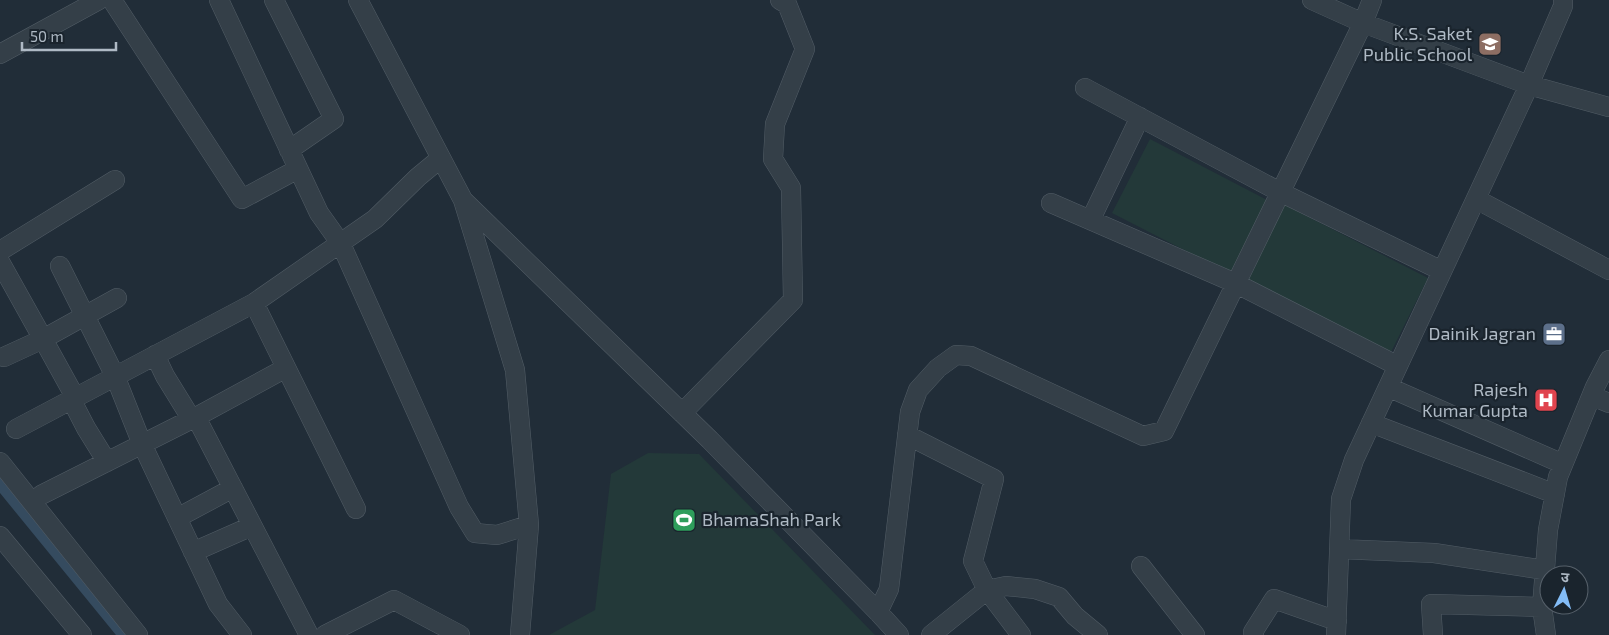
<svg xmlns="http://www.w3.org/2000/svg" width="1609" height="635" viewBox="0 0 1609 635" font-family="'Exo 2','Noto Sans Devanagari',sans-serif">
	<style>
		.green { fill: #233939 }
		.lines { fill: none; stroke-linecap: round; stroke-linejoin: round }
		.canal { stroke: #354b5f; stroke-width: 14 }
		.minor-casing { stroke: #525d66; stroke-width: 20 }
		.minor { stroke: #343f48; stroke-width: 19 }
		.labels { text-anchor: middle; stroke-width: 4.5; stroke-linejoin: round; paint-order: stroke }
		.poi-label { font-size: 18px; fill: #afbac5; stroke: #1a242d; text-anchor: end }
	</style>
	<rect width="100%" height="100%" fill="#212d38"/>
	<!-- green -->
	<path class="green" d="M1150,139l119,62 -38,73 -119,-61z
		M1283,204l145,74 -37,74 -145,-71z
		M648,453l51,1 176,181h-326l46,-25 16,-136z"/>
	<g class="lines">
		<!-- canal -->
		<path class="canal" d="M0,482l125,153"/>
		<!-- minor casing -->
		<g class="minor-casing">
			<path id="minor" d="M112,0l130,199 56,-30
				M219,0l100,213 22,31 118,263 16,26 22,2 32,-10
				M274,0l60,119 -45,31
				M358,0l105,200 52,170 14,155 -9,110
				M1312,0l51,23 166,62 80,22
				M0,54l99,-54
				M1085,88l195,104 162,79
				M1476,199l133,71
				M464,201l246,239 168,172 21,23
				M1051,203l184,80 163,83
				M1091,219l49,-102
				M0,251l115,-71
				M0,262l43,77 74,-41
				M60,266l55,110 27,68 76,160 24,31
				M254,303l102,206
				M155,355l10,21 24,39 7,2 90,-49
				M4,357l39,-18 32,58
				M1388,387l175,77
				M1592,396l17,7
				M71,399l15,29 21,34
				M682,413l111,-113 -2,-112 -18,-29 2,-35 30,-75 -18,-45 -7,-4
				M1371,423l184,71
				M16,429l238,-126 121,-84 43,-42 23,-19
				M907,435l87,44 -21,82 14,29 -56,45
				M0,462l138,173
				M41,495l155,-78 113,218
				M177,518l56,-30
				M0,536l82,99
				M1339,549l95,4 111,17
				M193,552l59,-26
				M1141,566l54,69
				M878,612l11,-23 21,-177 8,-22 20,-22 18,-13 15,1 172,80 21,-5 199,-408 9,-23
				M325,635l69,-35 66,35
				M1021,635l-34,-45 19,-4 29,3 24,8 16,19 23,19
				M1254,635l-1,-3 21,-33 63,22
				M1336,635l5,-136 13,-39 175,-375 34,-79v-6
				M1433,635l-2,-31 111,3
				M1546,635l-4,-28 6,-77 10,-53 37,-90 14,-27"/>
		</g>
		<!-- minor -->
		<use href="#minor" class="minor"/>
	</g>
	<!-- icons -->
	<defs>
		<g id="school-square" transform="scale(1.25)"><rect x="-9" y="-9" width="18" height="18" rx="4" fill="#8d6e63" stroke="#1a242d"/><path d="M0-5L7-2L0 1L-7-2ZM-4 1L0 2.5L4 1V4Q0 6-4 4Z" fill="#fff"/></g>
		<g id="office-square" transform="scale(1.25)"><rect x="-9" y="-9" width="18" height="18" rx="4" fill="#5c6f8a" stroke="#1a242d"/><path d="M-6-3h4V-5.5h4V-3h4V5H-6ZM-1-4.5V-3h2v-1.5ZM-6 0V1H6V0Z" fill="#fff"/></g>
		<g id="hospital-square" transform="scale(1.25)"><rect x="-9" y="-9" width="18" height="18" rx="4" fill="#e0444e" stroke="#1a242d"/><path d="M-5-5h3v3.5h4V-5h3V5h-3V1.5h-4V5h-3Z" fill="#fff"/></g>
		<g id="stadium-square" transform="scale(1.25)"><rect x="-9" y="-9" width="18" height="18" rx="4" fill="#2e9e5b" stroke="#1a242d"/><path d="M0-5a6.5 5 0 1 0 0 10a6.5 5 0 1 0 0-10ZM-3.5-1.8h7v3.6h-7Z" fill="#fff"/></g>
	</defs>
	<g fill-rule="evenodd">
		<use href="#school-square" x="1490" y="44"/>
		<use href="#office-square" x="1554" y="334"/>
		<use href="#hospital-square" x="1546" y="400"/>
		<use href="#stadium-square" x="684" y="520"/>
	</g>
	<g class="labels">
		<!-- poi labels -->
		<g class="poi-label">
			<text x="1472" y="40">K.S. Saket<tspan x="1472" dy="21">Public School</tspan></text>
			<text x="1536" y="340">Dainik Jagran</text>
			<text x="1528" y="396">Rajesh<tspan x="1528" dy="21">Kumar Gupta</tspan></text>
			<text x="702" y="526" text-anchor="start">BhamaShah Park</text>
		</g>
	</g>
	<!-- north arrow -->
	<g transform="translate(1564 590) rotate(5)"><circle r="24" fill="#1a242d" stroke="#56606a"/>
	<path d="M0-4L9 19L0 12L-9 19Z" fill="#83bcf6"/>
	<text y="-8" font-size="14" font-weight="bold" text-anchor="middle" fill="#afbac5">उ</text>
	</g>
	<!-- scale -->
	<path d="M22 42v8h94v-8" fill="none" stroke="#afbac5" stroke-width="2.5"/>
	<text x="30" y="42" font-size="15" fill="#afbac5" stroke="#1a242d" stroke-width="4" paint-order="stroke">50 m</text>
</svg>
